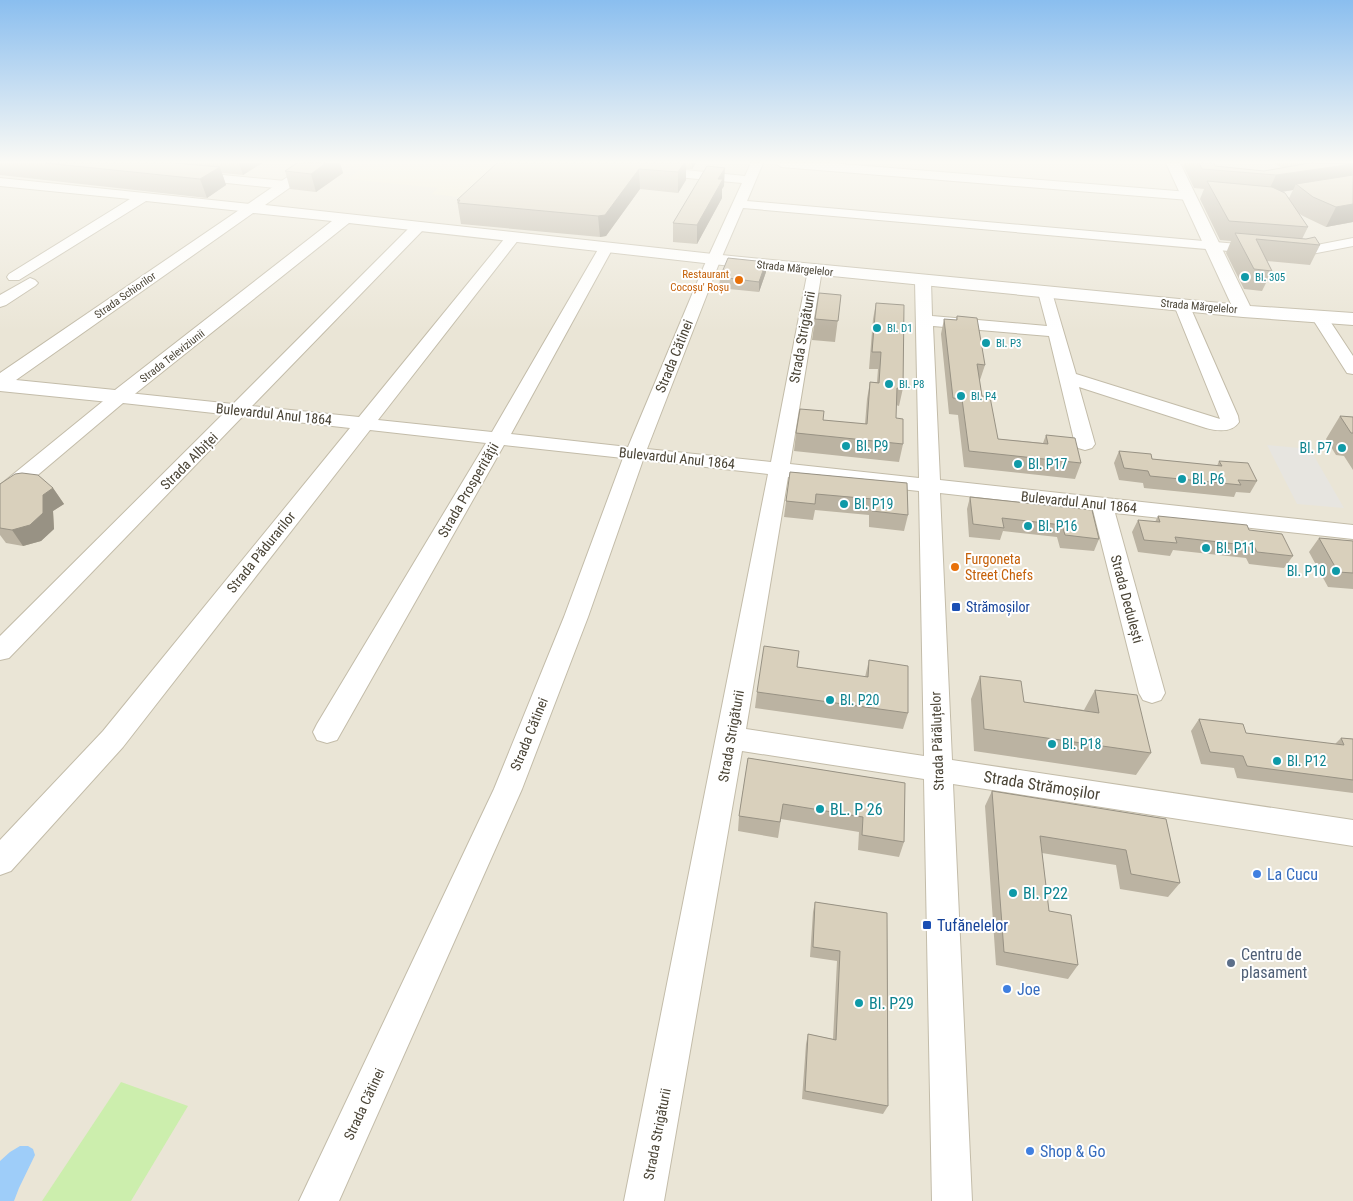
<svg xmlns="http://www.w3.org/2000/svg" width="1353" height="1201" viewBox="0 0 1353 1201" font-family="'Roboto Condensed',sans-serif">
	<style>
		.residential { fill: #eae5d6 }
		.education { fill: #f0ead1 }
		.green { fill: #cceead }
		.parking { fill: #e7e5e0 }
		.water { fill: #9ecdf9 }
		.lines { fill: none; stroke-linecap: round; stroke-linejoin: round }
		.minor-casing { stroke: #c3bca9; stroke-width: 2 }
		.tertiary-casing { stroke: #c3bca9; stroke-width: 2 }
		.minor { fill: #fff; fill-rule: evenodd }
		.tertiary { fill: #fff; fill-rule: evenodd }
		.wall { fill: #bbb3a2; fill-rule: evenodd }
		.shaded-wall { fill: #989284 }
		.building { fill: #d9d0bc; stroke: #989284 }
		.culture-dot { fill: #0f9aa8; stroke: #fff; stroke-width: 2 }
		.food-dot { fill: #e8710a; stroke: #fff; stroke-width: 2 }
		.transit-dot { fill: #1a4fb4; stroke: #fff; stroke-width: 2 }
		.shop-dot { fill: #3f7fe0; stroke: #fff; stroke-width: 2 }
		.service-dot { fill: #5c6f8a; stroke: #fff; stroke-width: 2 }
		.labels { text-anchor: middle; stroke-width: 4; stroke-linejoin: round; paint-order: stroke }
		.far-street-label { font-size: 11px; fill: #4a4436; stroke: #fff }
		.far-food-label { font-size: 11px; fill: #c56008; stroke: #fff; text-anchor: end }
		.far-culture-label { font-size: 11px; fill: #0d838f; stroke: #fff; text-anchor: start }
		.street-label { font-size: 14px; fill: #4a4436; stroke: #fff }
		.culture-label { font-size: 14px; fill: #0d838f; stroke: #fff; text-anchor: start }
		.food-label { font-size: 14px; fill: #c56008; stroke: #fff; text-anchor: start }
		.transit-label { font-size: 14px; fill: #164399; stroke: #fff; text-anchor: start }
		.near-street-label { font-size: 16px; fill: #4a4436; stroke: #fff }
		.near-culture-label { font-size: 16px; fill: #0d838f; stroke: #fff; text-anchor: start }
		.near-shop-label { font-size: 16px; fill: #366cbe; stroke: #fff; text-anchor: start }
		.near-transit-label { font-size: 16px; fill: #164399; stroke: #fff; text-anchor: start }
		.near-service-label { font-size: 16px; fill: #4e5e75; stroke: #fff; text-anchor: start }
	</style>
	<rect width="100%" height="100%" fill="#f6f3e8"/>
	<!-- residential -->
	<path class="residential" d="M0,163h1353v1038h-1353z"/>
	<!-- education -->
	<path class="education" d="M334,163h167l-34,35 -35,-4 6,-6 -91,-9 15,-11 -30,-3z"/>
	<!-- green -->
	<path class="green" d="M121,1082l67,24 -57,95h-89z"/>
	<!-- parking -->
	<path class="parking" d="M1267,445l43,4 34,59 -47,-4z"/>
	<!-- water -->
	<path class="water" d="M20,1146h8l5,3 2,6 -16,33 -5,13h-14v-40l10,-9z"/>
	<g class="lines">
		<!-- minor casing -->
		<g class="minor-casing">
			<path id="minor" d="M751,163h12l-16,38 549,48 57,-11v8l-57,11 -553,-49 -25,58 -71,183 124,13 37,-192 2,-3h10l2,3 -32,194 129,14 -4,-198 3,-3h10l3,3 1,36 115,10 -9,-34 3,-3h10l25,85 144,45 -46,-114 2,-3h12l50,114 1,6c-7,11 -22,9 -33,6l-127,-41 16,57 -3,4 -7,2 -7,-2 -3,-4 -26,-108 -116,-10 7,154 413,45v14l-238,-26 50,180 -4,7 -9,3 -9,-3 -4,-7 -46,-183 -153,-17 12,267 401,60v26l-400,-62 19,417h-40l-8,-422 -182,-28 -78,450h-40l144,-727 -125,-14 -55,157 -66,172 -183,412h-40l195,-412 70,-172 59,-159 -119,-13 -167,295 -10,3 -10,-3 -4,-8 4,-8 169,-281 -116,-13 -247,317 -112,124 -11,4v-35l103,-109 247,-303 -107,-12 -234,242 -9,2v-24l223,-222 -100,-11 -116,98 -7,2v-18l113,-92 6,-1 114,12 181,-181 5,-1 7,4 -2,3 -172,177 107,11 150,-184h10l2,3 -2,3 -141,181 114,12 108,-186 2,-3h10l2,3 -103,188 117,13 76,-181 38,-83 -87,-8 -6,-4 6,-4 90,9zM788,477l131,14 5,265 -178,-27z
				M775,163h54l360,29 6,4 -6,4 -408,-33z
				M192,172l93,9 6,4 -6,4 -97,-10 -2,-3z
				M0,178l250,26 7,4 -7,4 -104,-11 -127,79h-10l-2,-3 2,-3 121,-75 -130,-13z
				M30,278l5,2 3,3 -3,3 -29,19 -6,2v-12z
				M1320,313l6,2 27,41v18l-6,-1 -35,-55 2,-3z"/>
		</g>
		<!-- tertiary casing -->
		<g class="tertiary-casing">
			<path id="tertiary" d="M308,163h17l-60,42 466,51 500,48 -65,-141h14l70,143 103,7v12l-110,-8 -512,-51 -382,-43 -223,178 -7,2 -119,-12v-18zM253,213l79,8 -217,169 -99,-10z"/>
		</g>
		<!-- minor -->
		<use href="#minor" class="minor"/>
		<!-- tertiary -->
		<use href="#tertiary" class="tertiary"/>
	</g>
	<!-- wall -->
	<path class="wall" d="M0,163h262l-19,12 -21,-2 4,12 -19,13 -207,-23z
		M297,163h43l3,10 -27,19 -26,-3 -5,-18z
		M497,163h199l-4,6h-6v11l-8,13 -38,-4 -34,47 -6,1 -139,-13 -4,-24z
		M1184,163h30l1,3 49,5 19,-3 -10,-5h80v59l-27,5 -23,-11 -5,-3 10,14 -6,12 18,6 -10,20 -43,-4 5,10 -10,20 -18,-2 -18,-36 5,-12 -11,-1 -20,-41 4,-10 -10,-1 -11,-23zM1293,190l-4,8 -7,-6z
		M724,186l-2,3v9l-25,46 -24,-2v-19z
		M766,272l-7,20 -40,-4 1,-11z
		M841,295l-6,47 -23,-2 3,-21z
		M876,303l27,85 -4,18 -3,-1v13l7,26 -4,18 -105,-11 2,-18 27,-13 42,4 2,-25 3,-17h7l1,-13h-9l4,-50z
		M957,316l28,49 -5,15h-1l3,16 16,43 45,4 3,-8 35,28 -6,16 -111,-12 -6,-52 -9,-1 -8,-80 3,-15 12,1z
		M1340,416l13,1v53l-9,-14 -8,-1 -10,-16z
		M1119,451l33,8 65,7 2,-5 38,20 -7,12 -14,-1 -2,5 -90,-9 -1,-5 -24,-3 -5,-17z
		M790,472l117,11 1,32 -4,16 -35,-4v-12l-54,-5 -2,10 -29,-3z
		M0,484l53,4 11,16 -11,7 1,18 -13,12 -18,5 -17,-3 -6,-8z
		M970,497l122,13 7,29 -5,12 -34,-3 -3,-11 -54,-6 -3,9 -31,-3 -2,-28z
		M1158,516l91,14 44,26 -9,12 -35,-4 -3,-6 -73,-8 -3,6 -32,-4 -6,-20 6,-12 17,2z
		M1319,538l34,3v48l-25,-2 -19,-35z
		M869,660l39,53 -5,16 -148,-21 2,-16 40,-25 68,10z
		M980,676l44,26 60,8 11,-20 56,63 -15,22 -162,-24 -3,-52z
		M1199,719l47,14 89,11 6,-6 12,1v54l-116,-15 -3,-10 -33,-4 -10,-33z
		M748,758l157,25 -1,59 -5,15 -41,-7 1,-18 -78,-13 -3,19 -40,-7 1,-15z
		M992,791l174,28 14,64 -12,14 -48,-8 -4,-24 -74,-12 7,58 29,54 -10,14 -72,-14 -11,-159z
		M815,902l72,11 1,193 -5,8 -81,-15 4,-55 2,-10 25,5 4,-78 -27,-4 3,-45z"/>
	<!-- shaded-wall -->
	<path class="shaded-wall" d="M239,163h23l-19,12z
		M326,163h14l3,10 -27,19 -5,-18z
		M684,163h2v17l-8,13v-21z
		M692,163h4l-4,6z
		M1353,164v17l-57,3 -3,6 -26,4 9,-19z
		M220,167l6,18 -19,13 -7,-19z
		M725,168l-1,18 -2,3v9l-25,46v-19l21,-46z
		M639,169l1,20 -34,47 -6,1 -2,-21z
		M1353,204v18l-27,5 10,-20z
		M766,262v10l-7,20v-10z
		M53,488l11,16 -11,7 1,18 -13,12 -18,5 -11,-16 31,-35z"/>
	<!-- building -->
	<path class="building" d="M46,163h128l46,4 -20,12z
		M297,163h29l-15,11 -26,-3z
		M497,163h187l-6,9 -39,-3 -34,46 -7,1 -140,-13 2,-3h-3z
		M1199,163h15l1,3 49,5 46,-8 43,1 -77,11 -74,-6z
		M707,166l18,2 -7,11h5l-26,46 -24,-2z
		M1353,175v29l-17,3 -23,-10 -17,-13z
		M1207,181l65,6 13,6 23,34 -79,-6z
		M1235,233l71,6 9,-2 5,8 -64,-6 16,32 -18,-2z
		M728,258l38,4 -7,20 -39,-5z
		M819,293l22,2 -3,26 -23,-2z
		M876,303l28,2 -1,83h-6l-1,30 7,1v25l-107,-11 4,-24 24,2 -1,9 44,4 3,-42 9,1 2,-31h-9z
		M957,316l20,2 8,47 -8,-1 5,32 8,1 8,42 50,5 -2,-9 29,3 6,25 -112,-12 -7,-52 -9,-1 -9,-79 13,1z
		M1340,416l13,1v16h-2z
		M1119,451l32,3 1,5 70,7 -3,-5 29,2 9,18 -19,-1 3,5 -91,-9 -2,-5 -24,-3z
		M790,472l117,11 1,32 -36,-4v-12l-56,-5 -1,10 -29,-3z
		M22,473l16,2 15,13 -10,7v18l-13,12 -18,5 -12,-2v-44l15,-10z
		M970,497l122,13 7,29 -34,-4 -3,-10 -60,-7 2,10 -31,-4z
		M1158,516l89,9 2,5 33,4 11,22 -36,-4 -3,-6 -79,-9 2,6 -33,-3 -6,-20 22,2z
		M1319,538l34,3v32l-15,-1z
		M764,646l35,5 -2,16 71,10 1,-17 39,6v47l-151,-21z
		M980,676l41,5 3,21 75,11 -4,-23 42,5 14,58 -167,-24z
		M1199,719l44,5 3,9 98,12 -3,-7 12,1v41l-106,-14 -4,-10 -33,-4z
		M748,758l157,25 -1,59 -42,-7 1,-18 -80,-13 -3,18 -41,-6z
		M992,791l174,28 14,64 -49,-9 -5,-24 -86,-14 9,75 22,4 7,50 -74,-13z
		M815,902l72,11 1,193 -83,-15 3,-57 28,6 4,-89 -27,-4z"/>
	<!-- sky -->
	<linearGradient id="sky" x2="0" y2="1"><stop stop-color="#8abeef"/><stop offset="0.49" stop-color="#fbfaf5"/><stop offset="1" stop-color="#fbfaf5" stop-opacity="0"/></linearGradient>
	<rect width="1353" height="331" fill="url(#sky)"/>
	<!-- markers -->
	<g class="culture-dot">
		<circle cx="1245" cy="277" r="5"/>
		<circle cx="877" cy="328" r="5"/>
		<circle cx="986" cy="343" r="5"/>
		<circle cx="889" cy="384" r="5"/>
		<circle cx="961" cy="396" r="5"/>
		<circle cx="846" cy="446" r="5"/>
		<circle cx="1342" cy="448" r="5"/>
		<circle cx="1018" cy="464" r="5"/>
		<circle cx="1182" cy="479" r="5"/>
		<circle cx="844" cy="504" r="5"/>
		<circle cx="1028" cy="526" r="5"/>
		<circle cx="1206" cy="548" r="5"/>
		<circle cx="1336" cy="571" r="5"/>
		<circle cx="830" cy="700" r="5"/>
		<circle cx="1052" cy="744" r="5"/>
		<circle cx="1277" cy="761" r="5"/>
		<circle cx="820" cy="809" r="5"/>
		<circle cx="1013" cy="893" r="5"/>
		<circle cx="859" cy="1003" r="5"/>
	</g>
	<g class="food-dot">
		<circle cx="739" cy="280" r="5"/>
		<circle cx="955" cy="567" r="5"/>
	</g>
	<g class="transit-dot">
		<rect x="951" y="602" width="10" height="10" rx="2.5"/>
		<rect x="922" y="920" width="10" height="10" rx="2.5"/>
	</g>
	<g class="shop-dot">
		<circle cx="1257" cy="874" r="5"/>
		<circle cx="1007" cy="989" r="5"/>
		<circle cx="1030" cy="1151" r="5"/>
	</g>
	<circle class="service-dot" cx="1231" cy="963" r="5"/>
	<g class="labels">
		<!-- far-street labels -->
		<g class="far-street-label">
			<text transform="translate(795 268) rotate(6)" y="4">Strada Mărgelelor</text>
			<text transform="translate(125 295) rotate(-35)" y="4">Strada Schiorilor</text>
			<text transform="translate(1199 306) rotate(5)" y="4">Strada Mărgelelor</text>
			<text transform="translate(172 356) rotate(-38)" y="4">Strada Televiziunii</text>
		</g>
		<!-- far-food labels -->
		<g class="far-food-label">
			<text x="729" y="278">Restaurant<tspan x="729" dy="13">Cocoșu' Roșu</tspan></text>
		</g>
		<!-- far-culture labels -->
		<g class="far-culture-label">
			<text x="1255" y="281">Bl. 305</text>
			<text x="887" y="332">Bl. D1</text>
			<text x="996" y="347">Bl. P3</text>
			<text x="899" y="388">Bl. P8</text>
			<text x="971" y="400">Bl. P4</text>
		</g>
		<!-- street labels -->
		<g class="street-label">
			<text transform="translate(802 337) rotate(-80)" y="5">Strada Strigăturii</text>
			<text transform="translate(674 356) rotate(-68)" y="5">Strada Cătinei</text>
			<text transform="translate(274 414) rotate(6)" y="5">Bulevardul Anul 1864</text>
			<text transform="translate(677 458) rotate(6)" y="5">Bulevardul Anul 1864</text>
			<text transform="translate(189 461) rotate(-45)" y="5">Strada Albiței</text>
			<text transform="translate(468 490) rotate(-60)" y="5">Strada Prosperității</text>
			<text transform="translate(1079 502) rotate(6)" y="5">Bulevardul Anul 1864</text>
			<text transform="translate(261 552) rotate(-51)" y="5">Strada Pădurarilor</text>
			<text transform="translate(1127 599) rotate(75)" y="5">Strada Dedulești</text>
			<text transform="translate(529 734) rotate(-68)" y="5">Strada Cătinei</text>
			<text transform="translate(731 736) rotate(-80)" y="5">Strada Strigăturii</text>
			<text transform="translate(937 741) rotate(-92)" y="5">Strada Părăluțelor</text>
			<text transform="translate(364 1104) rotate(-65)" y="5">Strada Cătinei</text>
			<text transform="translate(657 1134) rotate(-79)" y="5">Strada Strigăturii</text>
		</g>
		<!-- culture labels -->
		<g class="culture-label">
			<text x="856" y="451">Bl. P9</text>
			<text x="1332" y="453" text-anchor="end">Bl. P7</text>
			<text x="1028" y="469">Bl. P17</text>
			<text x="1192" y="484">Bl. P6</text>
			<text x="854" y="509">Bl. P19</text>
			<text x="1038" y="531">Bl. P16</text>
			<text x="1216" y="553">Bl. P11</text>
			<text x="1326" y="576" text-anchor="end">Bl. P10</text>
			<text x="840" y="705">Bl. P20</text>
			<text x="1062" y="749">Bl. P18</text>
			<text x="1287" y="766">Bl. P12</text>
		</g>
		<!-- food labels -->
		<g class="food-label">
			<text x="965" y="564">Furgoneta<tspan x="965" dy="16">Street Chefs</tspan></text>
		</g>
		<!-- transit labels -->
		<g class="transit-label">
			<text x="966" y="612">Strămoșilor</text>
		</g>
		<!-- near-street labels -->
		<g class="near-street-label">
			<text transform="translate(1042 785) rotate(9)" y="6">Strada Strămoșilor</text>
		</g>
		<!-- near-culture labels -->
		<g class="near-culture-label">
			<text x="830" y="815">BL. P 26</text>
			<text x="1023" y="899">Bl. P22</text>
			<text x="869" y="1009">Bl. P29</text>
		</g>
		<!-- near-shop labels -->
		<g class="near-shop-label">
			<text x="1267" y="880">La Cucu</text>
			<text x="1017" y="995">Joe</text>
			<text x="1040" y="1157">Shop &amp; Go</text>
		</g>
		<!-- near-transit labels -->
		<g class="near-transit-label">
			<text x="937" y="931">Tufănelelor</text>
		</g>
		<!-- near-service labels -->
		<g class="near-service-label">
			<text x="1241" y="960">Centru de<tspan x="1241" dy="18">plasament</tspan></text>
		</g>
	</g>
</svg>
